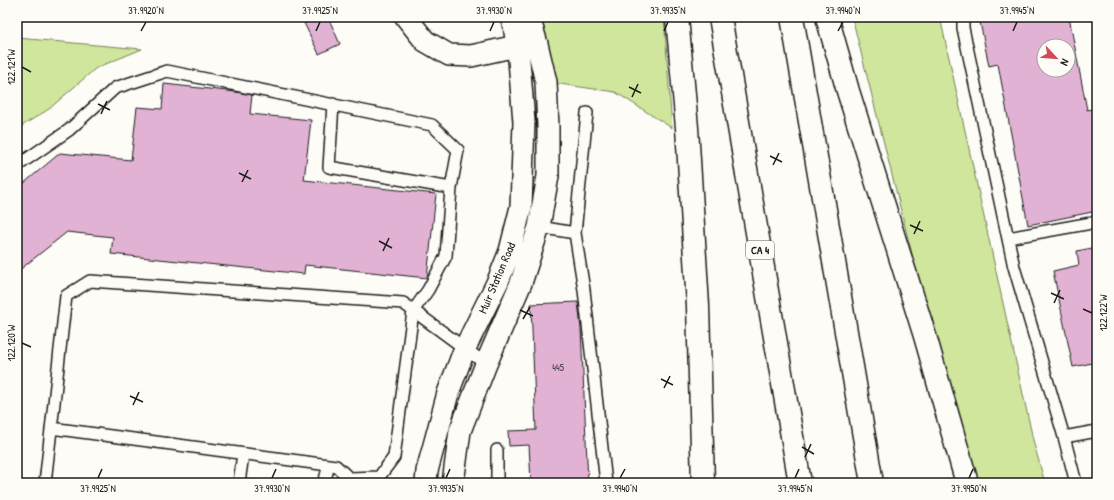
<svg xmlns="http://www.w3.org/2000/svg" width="1114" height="500" viewBox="0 0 1114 500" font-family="'Patrick Hand',sans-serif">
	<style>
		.green { fill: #cfe69c; stroke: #76815c }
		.building { fill: #e1b2d4; stroke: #1c1c1c; fill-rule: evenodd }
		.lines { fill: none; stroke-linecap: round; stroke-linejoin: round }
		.service-casing { stroke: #1c1c1c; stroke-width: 14 }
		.minor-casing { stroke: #1c1c1c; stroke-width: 24 }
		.motorway-casing { stroke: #1c1c1c; stroke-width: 25 }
		.service { stroke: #fdfcf7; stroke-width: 11 }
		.minor { stroke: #fdfcf7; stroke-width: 21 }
		.motorway { stroke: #fdfcf7; stroke-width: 22 }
		.ticks { fill: none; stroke: #1c1c1c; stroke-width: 1.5 }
		.labels { text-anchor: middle; stroke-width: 3; stroke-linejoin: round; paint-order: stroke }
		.number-label { font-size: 10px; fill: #4d424a }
		.shield { fill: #fdfcf7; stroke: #605f5e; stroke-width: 1 }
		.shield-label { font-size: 11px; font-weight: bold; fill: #1c1c1c }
		.street-label { font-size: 12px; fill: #1c1c1c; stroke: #fdfcf7 }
		.neatline { fill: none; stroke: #1c1c1c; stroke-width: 1.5 }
		.ticks-label { font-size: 10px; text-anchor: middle; fill: #1c1c1c }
	</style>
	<rect width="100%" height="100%" fill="#fdfcf7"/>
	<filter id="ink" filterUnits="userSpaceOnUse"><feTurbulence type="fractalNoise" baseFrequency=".025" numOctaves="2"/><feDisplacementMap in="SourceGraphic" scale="8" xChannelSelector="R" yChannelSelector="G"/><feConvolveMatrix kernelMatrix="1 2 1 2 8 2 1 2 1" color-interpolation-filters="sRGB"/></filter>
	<g filter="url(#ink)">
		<!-- green -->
		<path class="green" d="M529,17h135l8,111 -57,-36 -69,-10z
			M852,17h88l94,427 11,39h-75z
			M17,38l125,11 -46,19 -47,41 -32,20z"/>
		<!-- building -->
		<path class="building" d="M317,17h11l12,27 -21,10 -15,-31z
			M979,17h90l18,93 10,-2v103l-69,14 -30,-161 -9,2zM1044,46h24v24h-24z
			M164,84l72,8 16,3 -2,19 61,6 -7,60 132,14 -9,84 -122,-13 -1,9 -193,-20 2,-17 -46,-5 -50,40v-83l43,-36 71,7 6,-53 25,2z
			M1097,247v115l-24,5 -20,-96 26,-6 -2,-14z
			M578,302l3,27 7,154h-57l-2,-38 -20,1 -1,-15 28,-1 -5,-126z"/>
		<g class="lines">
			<!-- service casing -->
			<g class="service-casing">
				<path id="service" d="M963,17v11l51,239 50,170 12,46
					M333,104l-4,63 122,21
					M17,166l52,-36 46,-42 52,-17 265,54 26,25 -7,38 -5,68 -18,34 -15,21 -19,146 -15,20 -30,1 -13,-12 -285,-38
					M539,227l36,6 9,57 22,193
					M575,233l12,-120
					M1008,238l89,-16
					M1064,437l33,-6
					M497,450v33
					M45,483l21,-187 24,-15 313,22 83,61
					M239,483l4,-29
					M324,483l5,-18"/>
			</g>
			<!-- minor casing -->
			<g class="minor-casing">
				<path id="minor" d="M406,17l19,24 24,14 22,1 59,-13
					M426,483l1,-12 21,-78 17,-45 33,-67 12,-30 11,-44 3,-85 -5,-62 -5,-35 -3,-8
					M453,483l7,-52 26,-67 35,-81 18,-56 9,-51v-49l-2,-45 -9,-38 -8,-27"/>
			</g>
			<!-- motorway casing -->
			<g class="motorway-casing">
				<path id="motorway" d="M677,17l10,111 11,178 5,177
					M720,17l80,466
					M792,17l80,466
					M827,17l21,74 77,245 42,147"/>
			</g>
			<!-- service -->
			<use href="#service" class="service"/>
			<!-- minor -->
			<use href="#minor" class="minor"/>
			<!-- motorway -->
			<use href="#motorway" class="motorway"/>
		</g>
	</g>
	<!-- ticks -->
	<path class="ticks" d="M141,31l5,-9M316,31l4,-9M490,31l4,-9M664,31l4,-9M838,31l5,-9M1013,31l4,-9M22,67l9,5M629,87l12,6M632,97l6,-13M98,104l12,6M101,114l6,-13M770,156l12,6M773,165l6,-12M239,173l12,6M242,182l6,-12M910,225l13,6M914,234l6,-13M379,241l13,7M383,251l6,-13M1051,293l13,6M1054,303l6,-13M1083,309l9,4M520,310l13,6M523,319l7,-12M22,343l9,4M661,379l12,6M664,388l6,-12M130,396l13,6M133,405l6,-13M802,447l12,7M805,457l6,-13M98,478l4,-9M272,478l4,-9M446,478l4,-9M620,478l5,-9M795,478l4,-9M969,478l4,-9"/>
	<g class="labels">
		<!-- number labels -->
		<g class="number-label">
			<text x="558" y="371">445</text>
		</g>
		<!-- shield labels -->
		<rect class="shield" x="746" y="241" width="28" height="18" rx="3"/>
		<g class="shield-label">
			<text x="760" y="254">CA 4</text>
		</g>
		<!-- street labels -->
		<g class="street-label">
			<text transform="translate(497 278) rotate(-67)" y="4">Muir Station Road</text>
		</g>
	</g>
	<!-- margin -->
	<rect width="1114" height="500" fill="none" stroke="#fdfcf7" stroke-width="44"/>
	<!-- north arrow -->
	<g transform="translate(1056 58) rotate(116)"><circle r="19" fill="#fdfcf7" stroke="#a3a29f"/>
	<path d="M0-3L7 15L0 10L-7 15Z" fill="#d1495b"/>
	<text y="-6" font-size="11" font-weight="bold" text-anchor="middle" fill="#1c1c1c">N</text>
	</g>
	<rect x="22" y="22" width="1070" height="456" class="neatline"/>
	<g class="ticks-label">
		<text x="146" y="14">37.9920°N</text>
		<text x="320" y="14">37.9925°N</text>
		<text x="494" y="14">37.9930°N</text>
		<text x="668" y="14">37.9935°N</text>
		<text x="843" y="14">37.9940°N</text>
		<text x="1017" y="14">37.9945°N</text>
		<text transform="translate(11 67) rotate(-90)" y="4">122.121°W</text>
		<text transform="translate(1103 313) rotate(-90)" y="4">122.122°W</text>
		<text transform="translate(11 343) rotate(-90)" y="4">122.120°W</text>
		<text x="98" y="492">37.9925°N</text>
		<text x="272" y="492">37.9930°N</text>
		<text x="446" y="492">37.9935°N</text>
		<text x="620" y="492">37.9940°N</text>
		<text x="795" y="492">37.9945°N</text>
		<text x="969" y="492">37.9950°N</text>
	</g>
</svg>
